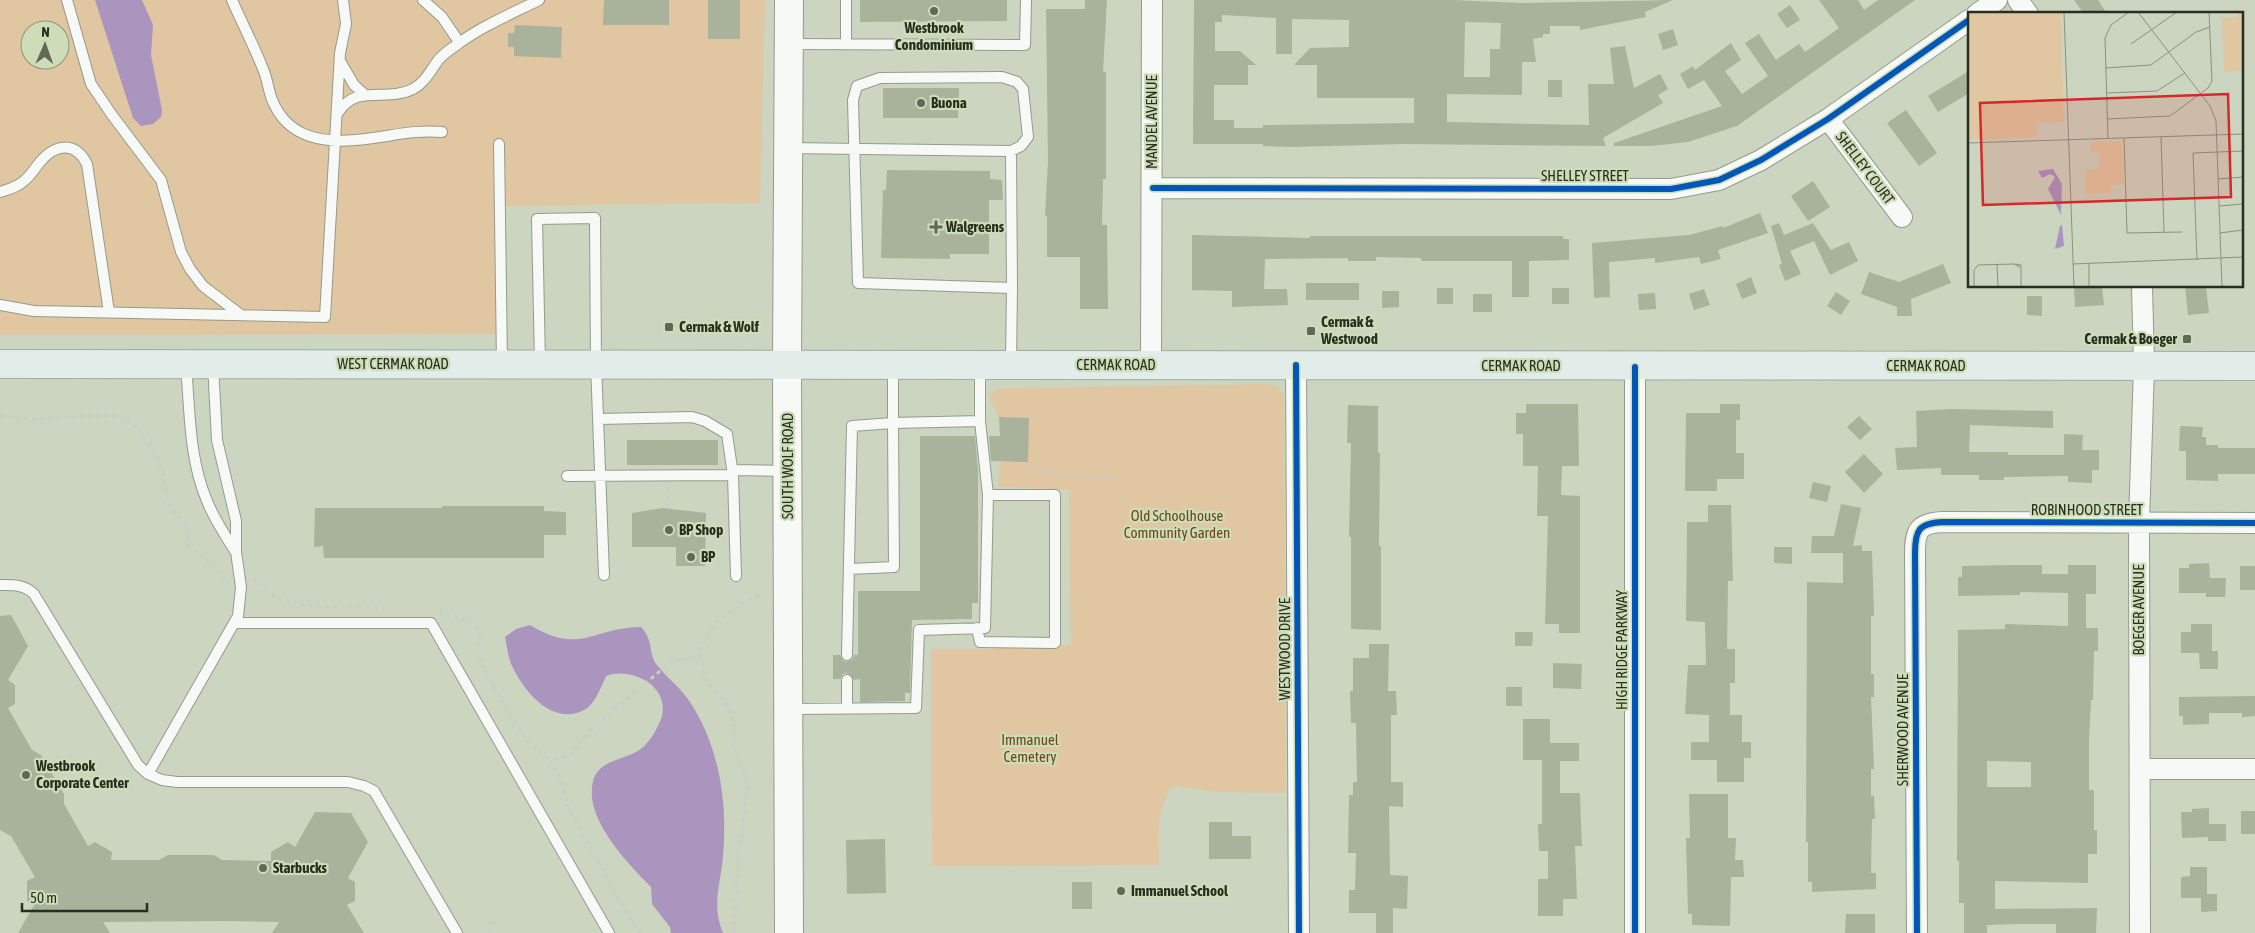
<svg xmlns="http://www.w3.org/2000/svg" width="2255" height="933" viewBox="0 0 2255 933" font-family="'Asap Condensed',sans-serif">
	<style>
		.green { fill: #e0c7a1; fill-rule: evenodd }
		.water { fill: #aa95bf }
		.building { fill: #a9b29b; fill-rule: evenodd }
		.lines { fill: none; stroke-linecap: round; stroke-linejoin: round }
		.lane-casing { stroke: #949b8b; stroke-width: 12 }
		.street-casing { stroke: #949b8b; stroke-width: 22 }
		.secondary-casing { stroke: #949b8b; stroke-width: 30 }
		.primary-casing { stroke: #9aaea2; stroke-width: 30 }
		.path { stroke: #cacdc7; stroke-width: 3; stroke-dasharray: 4 4; stroke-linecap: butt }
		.lane { stroke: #f7f9f6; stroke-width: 10 }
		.street { stroke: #f7f9f6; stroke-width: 20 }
		.secondary { stroke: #f7f9f6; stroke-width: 28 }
		.primary { stroke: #e2ece8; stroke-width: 28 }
		.cycleway-casing { stroke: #cdddb8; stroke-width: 9 }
		.cycleway { stroke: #0057b8; stroke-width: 6 }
		.poi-dot { fill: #616858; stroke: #cdddb8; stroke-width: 2 }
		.labels { text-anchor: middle; stroke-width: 4.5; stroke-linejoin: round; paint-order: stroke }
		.poi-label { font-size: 15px; font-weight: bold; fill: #282e20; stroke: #cdddb8; text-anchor: start }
		.street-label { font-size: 15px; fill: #282e20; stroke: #cdddb8 }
		.park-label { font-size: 15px; fill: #6f4617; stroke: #cdddb8 }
		.inset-road { fill: none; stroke: #8a9280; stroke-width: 1 }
		.view { fill: #d62828; fill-opacity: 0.15; stroke: #d62828; stroke-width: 2.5 }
		.inset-edge { fill: none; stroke: #282e20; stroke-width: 2.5 }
	</style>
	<rect width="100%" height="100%" fill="#ccd5c0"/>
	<!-- green -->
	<path class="green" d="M0,0h765l-5,203 -255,3 1,128 -506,1zM30,30h30v30h-30z
		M1265,384l11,1 8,10 2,398 -67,-1 -46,-6c-18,23 -14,51 -14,79l-227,1 -1,-217h64l-1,-3 77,-1 -2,-155 -71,-3c2,-20 5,-51 0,-71 -2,-9 -9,-11 -8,-21l8,-6 10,-1z"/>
	<!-- water -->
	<path class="water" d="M95,0h47l11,25 -2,30 11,55 -1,7 -8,7 -12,2 -8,-8z
		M530,625c51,31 63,2 111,2 13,13 7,27 16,38 10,13 24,23 33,37 29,44 38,101 33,153 -2,30 -12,48 0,78h-52l-1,-6 -18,-23 -1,-17c-23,-23 -63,-65 -59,-99 2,-27 25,-26 44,-36 11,-5 21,-22 25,-33 11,-32 -29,-53 -55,-43 -5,11 -12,31 -24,35 -33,14 -59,-22 -71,-47 -3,-8 -4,-18 -6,-27l11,-8z"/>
	<!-- building -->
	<path class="building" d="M604,0h65v25h-66z
		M708,0h32v39h-32z
		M860,0h147v21l-147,1z
		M1085,0h22l-4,72h3v107h-3l-1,46h5l1,84h-28v-52h-33v-41h-2l3,-55 -2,-152h39z
		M1194,0h259l69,3 151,-3 -28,12 1,5 -66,13v-4h-30v8h-7v3l-10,2 3,23h-14v33l-75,-1v28l142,3 -1,-41h26l-4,-36 15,-2 9,42 26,-14 8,15 -10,6 5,8 -60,35 3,8 -202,-2 -113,3 -28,-1v-2h-70zM1222,15l54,3v36h16v-35l57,1v27l-39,1 -16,17h23v33h97v25l-151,2v3h-29v-8h-20v-35h34v-20h8l-16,-14h-25v-29h7zM1465,22l36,1 -1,26h-10v28h-26z
		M1819,0h39l6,10 14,-10h37l-178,126 -49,16 -37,4h-37v-3l108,-37 -18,-26 -16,9 -8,-15 13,-8 2,4 36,-27 10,17 -16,11 17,23 26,-18 -23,-33 14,-9 17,26 23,-16 6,8 34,-24z
		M2074,0h24l9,14h-23z
		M1790,5l10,15 -13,8 -10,-14z
		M515,25l47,2 -1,31 -47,-2v-9h-6v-14h6z
		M1673,29l5,16 -15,5 -5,-16z
		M1969,71v22l-31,19 -10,-16z
		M1548,80h14v17h-14z
		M883,88h76l-1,30h-75z
		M1906,110l31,43 -18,13 -32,-43z
		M887,170l103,1v8l12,1 1,20h-14v54h-39v5l-69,-1 2,-68h3z
		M1813,181l17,26 -22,14 -17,-25z
		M1760,213l8,20 -50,17 3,9 -20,5 -2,-7 -44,6v-5l-46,4 1,35 -16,1 -2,-55 97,-8 34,-9v2z
		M1779,223l5,12 29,-12 18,27 18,-8 9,19 -28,14 -16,-34 -24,10 11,23 -16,7 -6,-16 3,-1 -11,-38z
		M1192,235l118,3v-2h253v3h6v21l-40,1v36h-17v-36h-91v-3l-45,-1v4h-28v-3l-83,1 -1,30h23l1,16 -56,2v-16l-40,-1z
		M1943,264l8,19 -40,16 1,17h-15v-9l-36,-13 8,-22 30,10z
		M1751,277l6,16 -15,6 -6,-15z
		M1306,283h53v17h-53z
		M2074,286h28l2,19 -29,2z
		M2185,286h21l3,27 -21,2z
		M1437,288h16v16h-16z
		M1552,288h17v16h-17z
		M1704,289l6,16 -16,5 -5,-16z
		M1382,291h17v16l-17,1z
		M1836,292l14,9 -9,14 -14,-9z
		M1655,293l1,16 -17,1 -1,-16z
		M1473,294h19v18h-19z
		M2027,296h15v20l-15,-1z
		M1526,404h52l1,62h-17l-1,29 19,1v137h-21v-9h-14l3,-108h-11l1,-50h-15v-32h-7v-21h10z
		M1720,404h20v16h-4v33h8v26h-27v12h-32l1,-78h34z
		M1348,405l30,1v47h2l-1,93h2v84l-30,-1v-92h-2l2,-94h-4z
		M1951,409l102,2v17l-83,-3 -1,27h39v3h56v-21l19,1 -1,15h17v20h-7v13l-24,-1v-6l-64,1v3h-25v-5h-38v-7l-44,2 -2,-22 22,-1 -1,-36z
		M1859,416l13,13 -12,11 -13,-13z
		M999,417l30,1 -1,44 -37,-1 -2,-25h11z
		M2180,426l23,1 -1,10h4v8h12v3h37v26h-37v7l-32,-1v-29h-7z
		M920,436h55l3,34v133h-6v16l-60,1 -2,73h-5v8l-45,1v-23l-6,1 -7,-7 -4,1 -3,5h-7v-24h7l3,6 4,1 6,-3 1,-4h4v-64h62z
		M627,440h91v25h-91z
		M1864,454l19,20 -19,19 -19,-21z
		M1813,482l18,4 -4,16 -18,-4z
		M1841,504l20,4 -8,38 9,-1v6h10l2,65h-3v58h3v23h-3l3,72h-3v27h3l1,23h-3l-1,54h5v16l-64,3v-10h-4v-40h-2l1,-260 36,1v-30h-32l1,-17h22z
		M1708,505h23l2,76h-5l-1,68h8v34h-5v32h12v27h9v16h-7v24h-27v-22h-26v-18h18v-27l-24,-1 3,-49h18l-1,-43 -19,-1 1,-99h21z
		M442,506h102v5l22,1v23h-22v23h-220l-1,-12 -9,1 1,-39h127z
		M662,508l44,5 -1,53h-29v-19h-44v-34z
		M1774,547h18v17l-18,-1z
		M2209,563l1,15h16l-1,19h-19v-4h-27v-25h10v-4z
		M2011,565h31v9h26v-9h28v29h-10v34h12v23h-4l-1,49h-2l-2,40v50h5v40h3v24h-9v29l-93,-2v28l102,-1 -1,25h-40v-9h-35l-34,1v8h-23v-30h-5v-42h-2l1,-231 47,-1v-5l63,2v-33l-48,-1v3l-62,1v-19h4v-11zM1987,761l44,1v25h-44z
		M2240,566h15v24h-15z
		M11,615l17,31 -20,34 7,5v19l-7,4 24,42 9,5 23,39v10l24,42 7,-4 17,10 -1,8h48l9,-5h46l8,5 49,1v-9l17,-10 7,5 20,-35 36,1 17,29 -20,36 7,4v19l-8,4 17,28h-92l7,-11 -55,-1 -121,1 7,11h-92l16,-28 -7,-4v-20l8,-4 -24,-41 -11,-6v-214z
		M2191,624h21v27h6v18h-18l-1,-16h-18v-21h10z
		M1515,632h18l-1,14h-17z
		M1369,644h20l-1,47h8l1,24h-6v67h12v25l-14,-1 1,69 18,1 -1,33 -14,-1v25h-17v-20h-27v-23h6l1,-37h-8l1,-58h4v-13h4l-1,-59h-5l-1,-32h3v-33h16z
		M1553,663l29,1 -1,25 -28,-1z
		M1506,687h16v19h-16z
		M2255,696v20l-13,1v-4h-33v11l-26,1v-9h-4v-19z
		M1523,719h27v24h29v18h-19v32h20l1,31 1,22h-7l2,53h-14v17h-25v-37h10v-28h-9l-1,-27h4v-64h-19z
		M1689,794h39v44h8l-1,22h8l1,17h-13l-1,49 -38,-1v-11h-4l-2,-76h4z
		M2209,808v16h17v17h-18v-4l-26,1 -1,-26h11v-3z
		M2241,811h14v23h-14z
		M1209,822h23v14h19v23h-42z
		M885,839l1,54 -39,1 -1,-54z
		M2190,867h17v27h10v17l-16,1v-14h-20v-21l9,-1z
		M1072,882h20v27h-20z
		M1846,914h29v19h-30z"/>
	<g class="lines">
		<!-- lane casing -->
		<g class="lane-casing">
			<path id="lane" d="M67,0l24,84 21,31 49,65 20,72 9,17 13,17 38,29
				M232,0c10,23 22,46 31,69 5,11 5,22 10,33 15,35 48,41 82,38 31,-2 56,-11 87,-8
				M423,0l19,17 17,25
				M846,0v44
				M790,44l235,1 1,-45
				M340,61l14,24 10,9
				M337,114c20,-32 48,-11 76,-25 14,-8 17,-19 27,-31 5,-5 12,-10 18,-14 22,-17 55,-31 81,-44
				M499,144l3,219
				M788,148l223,3 10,-5 7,-9 -5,-48 -6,-7 -15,-5 -122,1 -23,8 -4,14 5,183 154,5 -1,-137
				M0,192c9,-3 18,-5 25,-12 6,-5 10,-12 15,-18 15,-18 35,-21 47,2l22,148
				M0,305l34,6 291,6 15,-264 6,-29 -3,-24
				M540,363l-3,-144 58,-1 1,146 8,211
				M1011,364l1,-76
				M186,366c4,45 3,93 21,135 7,18 18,34 28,50
				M893,366v57l87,-2v-55
				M598,419l94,-2 13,4 22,13 6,41
				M733,470l54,1
				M567,476l166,-1 3,101
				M0,585c13,0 24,-1 34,9l104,171 10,9 14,6 15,2h171l16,4 10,5 83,142
				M234,623h197l178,310
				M977,628l3,14 75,1v-148h-67
				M847,655l5,-229 41,-3 1,144 -45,2
				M847,680v29
				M790,709l126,-1 3,-78 66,-2 3,-133 -8,-74
				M148,774l90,-158 3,-29 -5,-35v-31l-19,-81 -4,-76"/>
		</g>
		<!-- street casing -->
		<g class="street-casing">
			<path id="street" d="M2018,0l10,14
				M1977,14l20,-14
				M1828,119l74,98
				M1153,188l518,1 48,-9 42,-20 67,-41 141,-99
				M1151,365l1,-365
				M1296,365l3,568
				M2140,769h115
				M1635,933v-566
				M1917,933l-2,-380c0,-23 4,-30 28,-31l312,1
				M2140,933l-1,-410 5,-157 -2,-80"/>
		</g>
		<!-- secondary casing -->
		<g class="secondary-casing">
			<path id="secondary" d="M789,933l-2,-568 2,-365"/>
		</g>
		<!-- primary casing -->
		<g class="primary-casing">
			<path id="primary" d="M0,364l2255,2"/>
		</g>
		<!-- path -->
		<path class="path" d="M0,416c15,2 31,3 46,2 14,0 70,-5 79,0 12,7 34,39 37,52 7,25 1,37 26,55l1,22 17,12 21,21
			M1031,466l26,9 56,3
			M668,487v19
			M253,579c10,4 14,15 24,19 34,13 72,7 108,10
			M439,611l35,13 5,7 2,31 4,8c15,26 38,77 66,89
			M490,933l1,-15
			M641,933l-13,-17 -56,-101c-7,-13 -7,-29 -15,-42 -3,-5 -6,-8 -6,-14l12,-1 9,-5 22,-26 72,-61 11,-6 22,-3
			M734,933l4,-76 10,-73 -13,-31 -1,-28 -3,-11 -6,-13 -20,-22 -6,-30 18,-28 34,-23 8,-3"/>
		<!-- lane -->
		<use href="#lane" class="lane"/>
		<!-- street -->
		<use href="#street" class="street"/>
		<!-- secondary -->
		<use href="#secondary" class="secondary"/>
		<!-- primary -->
		<use href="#primary" class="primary"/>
		<!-- cycleway casing -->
		<g class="cycleway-casing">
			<path id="cycleway" d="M1153,188l518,1 48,-9 42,-20 67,-41 141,-99
				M1296,365l3,568
				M1635,933v-566
				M1917,933l-2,-380c0,-23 4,-30 28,-31l312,1"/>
		</g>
		<!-- cycleway -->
		<use href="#cycleway" class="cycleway"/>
	</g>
	<!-- markers -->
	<g class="poi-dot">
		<circle cx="934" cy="11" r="5"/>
		<circle cx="921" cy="103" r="5"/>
		<path d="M933.5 219.5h5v5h5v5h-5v5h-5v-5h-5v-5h5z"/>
		<rect x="664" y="322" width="10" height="10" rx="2.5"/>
		<rect x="1306" y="326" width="10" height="10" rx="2.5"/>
		<rect x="2182" y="334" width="10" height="10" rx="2.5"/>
		<circle cx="669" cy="530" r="5"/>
		<circle cx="691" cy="557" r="5"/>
		<circle cx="26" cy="775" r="5"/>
		<circle cx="263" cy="868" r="5"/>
		<circle cx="1121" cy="891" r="5"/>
	</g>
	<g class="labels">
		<!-- poi labels -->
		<g class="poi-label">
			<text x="934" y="33" text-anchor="middle">Westbrook<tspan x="934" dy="17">Condominium</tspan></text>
			<text x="931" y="108">Buona</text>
			<text x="946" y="232">Walgreens</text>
			<text x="1321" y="327">Cermak &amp;<tspan x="1321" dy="17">Westwood</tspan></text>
			<text x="679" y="332">Cermak &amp; Wolf</text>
			<text x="2177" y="344" text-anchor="end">Cermak &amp; Boeger</text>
			<text x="679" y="535">BP Shop</text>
			<text x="701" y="562">BP</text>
			<text x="36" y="771">Westbrook<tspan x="36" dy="17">Corporate Center</tspan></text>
			<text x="273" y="873">Starbucks</text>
			<text x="1131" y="896">Immanuel School</text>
		</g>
		<!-- street labels -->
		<g class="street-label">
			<text transform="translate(1152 122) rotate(-90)" y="5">MANDEL AVENUE</text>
			<text transform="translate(1865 168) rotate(53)" y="5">SHELLEY COURT</text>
			<text x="1585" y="181">SHELLEY STREET</text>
			<text x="393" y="369">WEST CERMAK ROAD</text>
			<text x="1116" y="370">CERMAK ROAD</text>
			<text x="1521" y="371">CERMAK ROAD</text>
			<text x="1926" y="371">CERMAK ROAD</text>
			<text transform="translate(788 466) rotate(-90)" y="5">SOUTH WOLF ROAD</text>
			<text x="2087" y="515">ROBINHOOD STREET</text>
			<text transform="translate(2139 610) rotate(-90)" y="5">BOEGER AVENUE</text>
			<text transform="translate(1285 649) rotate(-90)" y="5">WESTWOOD DRIVE</text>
			<text transform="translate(1622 650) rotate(-90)" y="5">HIGH RIDGE PARKWAY</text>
			<text transform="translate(1903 730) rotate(-90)" y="5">SHERWOOD AVENUE</text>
		</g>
		<!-- park labels -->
		<g class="park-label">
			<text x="1177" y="521">Old Schoolhouse<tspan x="1177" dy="17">Community Garden</tspan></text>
			<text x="1030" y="745">Immanuel<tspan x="1030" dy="17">Cemetery</tspan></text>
		</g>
	</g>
	<!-- overview -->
	<g transform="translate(1968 12)">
		<rect width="275" height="275" fill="#ccd5c0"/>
		<path d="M0,0h93l3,110 -28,1 1,14 -69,3zM269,0h6v59l-19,1 -2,-54 15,-1zM154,129l2,44h-12l-1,8 -26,1v-24l15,-1 -1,-16 -8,-1v-10z" fill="#e0c7a1"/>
		<path d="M85,157l9,15 -1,31 -13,-26 7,-12 -5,-3 -8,4 -4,-7zM94,213l2,21 -9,3 5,-23z" fill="#aa95bf"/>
		<path class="inset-road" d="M96,0l10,275M170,0l72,94 6,15 6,166M163,32l46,-32M137,56l46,-3 45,-33 14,-5M138,81l51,-2 28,-18M139,107l63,-3 38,-28 4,-7 -3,-69M193,125l3,95M140,126l-3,-100 6,-13 18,-13M156,126l3,95 55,-1M0,131l275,-9M250,167l25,-2M251,194l24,-2M252,221l23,-3M229,248l-4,-107 50,-2M121,251v24M29,252l1,23M47,252l6,1v22M105,252l170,-7M6,275v-17l4,-5 36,-1 6,3"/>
		<path class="view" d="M260,82l3,103 -248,8 -3,-102z"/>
		<rect width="275" height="275" class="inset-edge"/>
	</g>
	<!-- north arrow -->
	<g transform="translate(45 45) rotate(2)"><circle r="24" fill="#cdddb8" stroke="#8b977b"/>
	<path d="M0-4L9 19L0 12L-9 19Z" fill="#616858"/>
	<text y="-8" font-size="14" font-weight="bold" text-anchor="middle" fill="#282e20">N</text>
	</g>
	<!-- scale -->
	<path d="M22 903v8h125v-8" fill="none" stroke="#282e20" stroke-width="2.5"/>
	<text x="30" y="903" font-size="15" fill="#282e20" stroke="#cdddb8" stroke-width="4" paint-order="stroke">50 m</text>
</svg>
